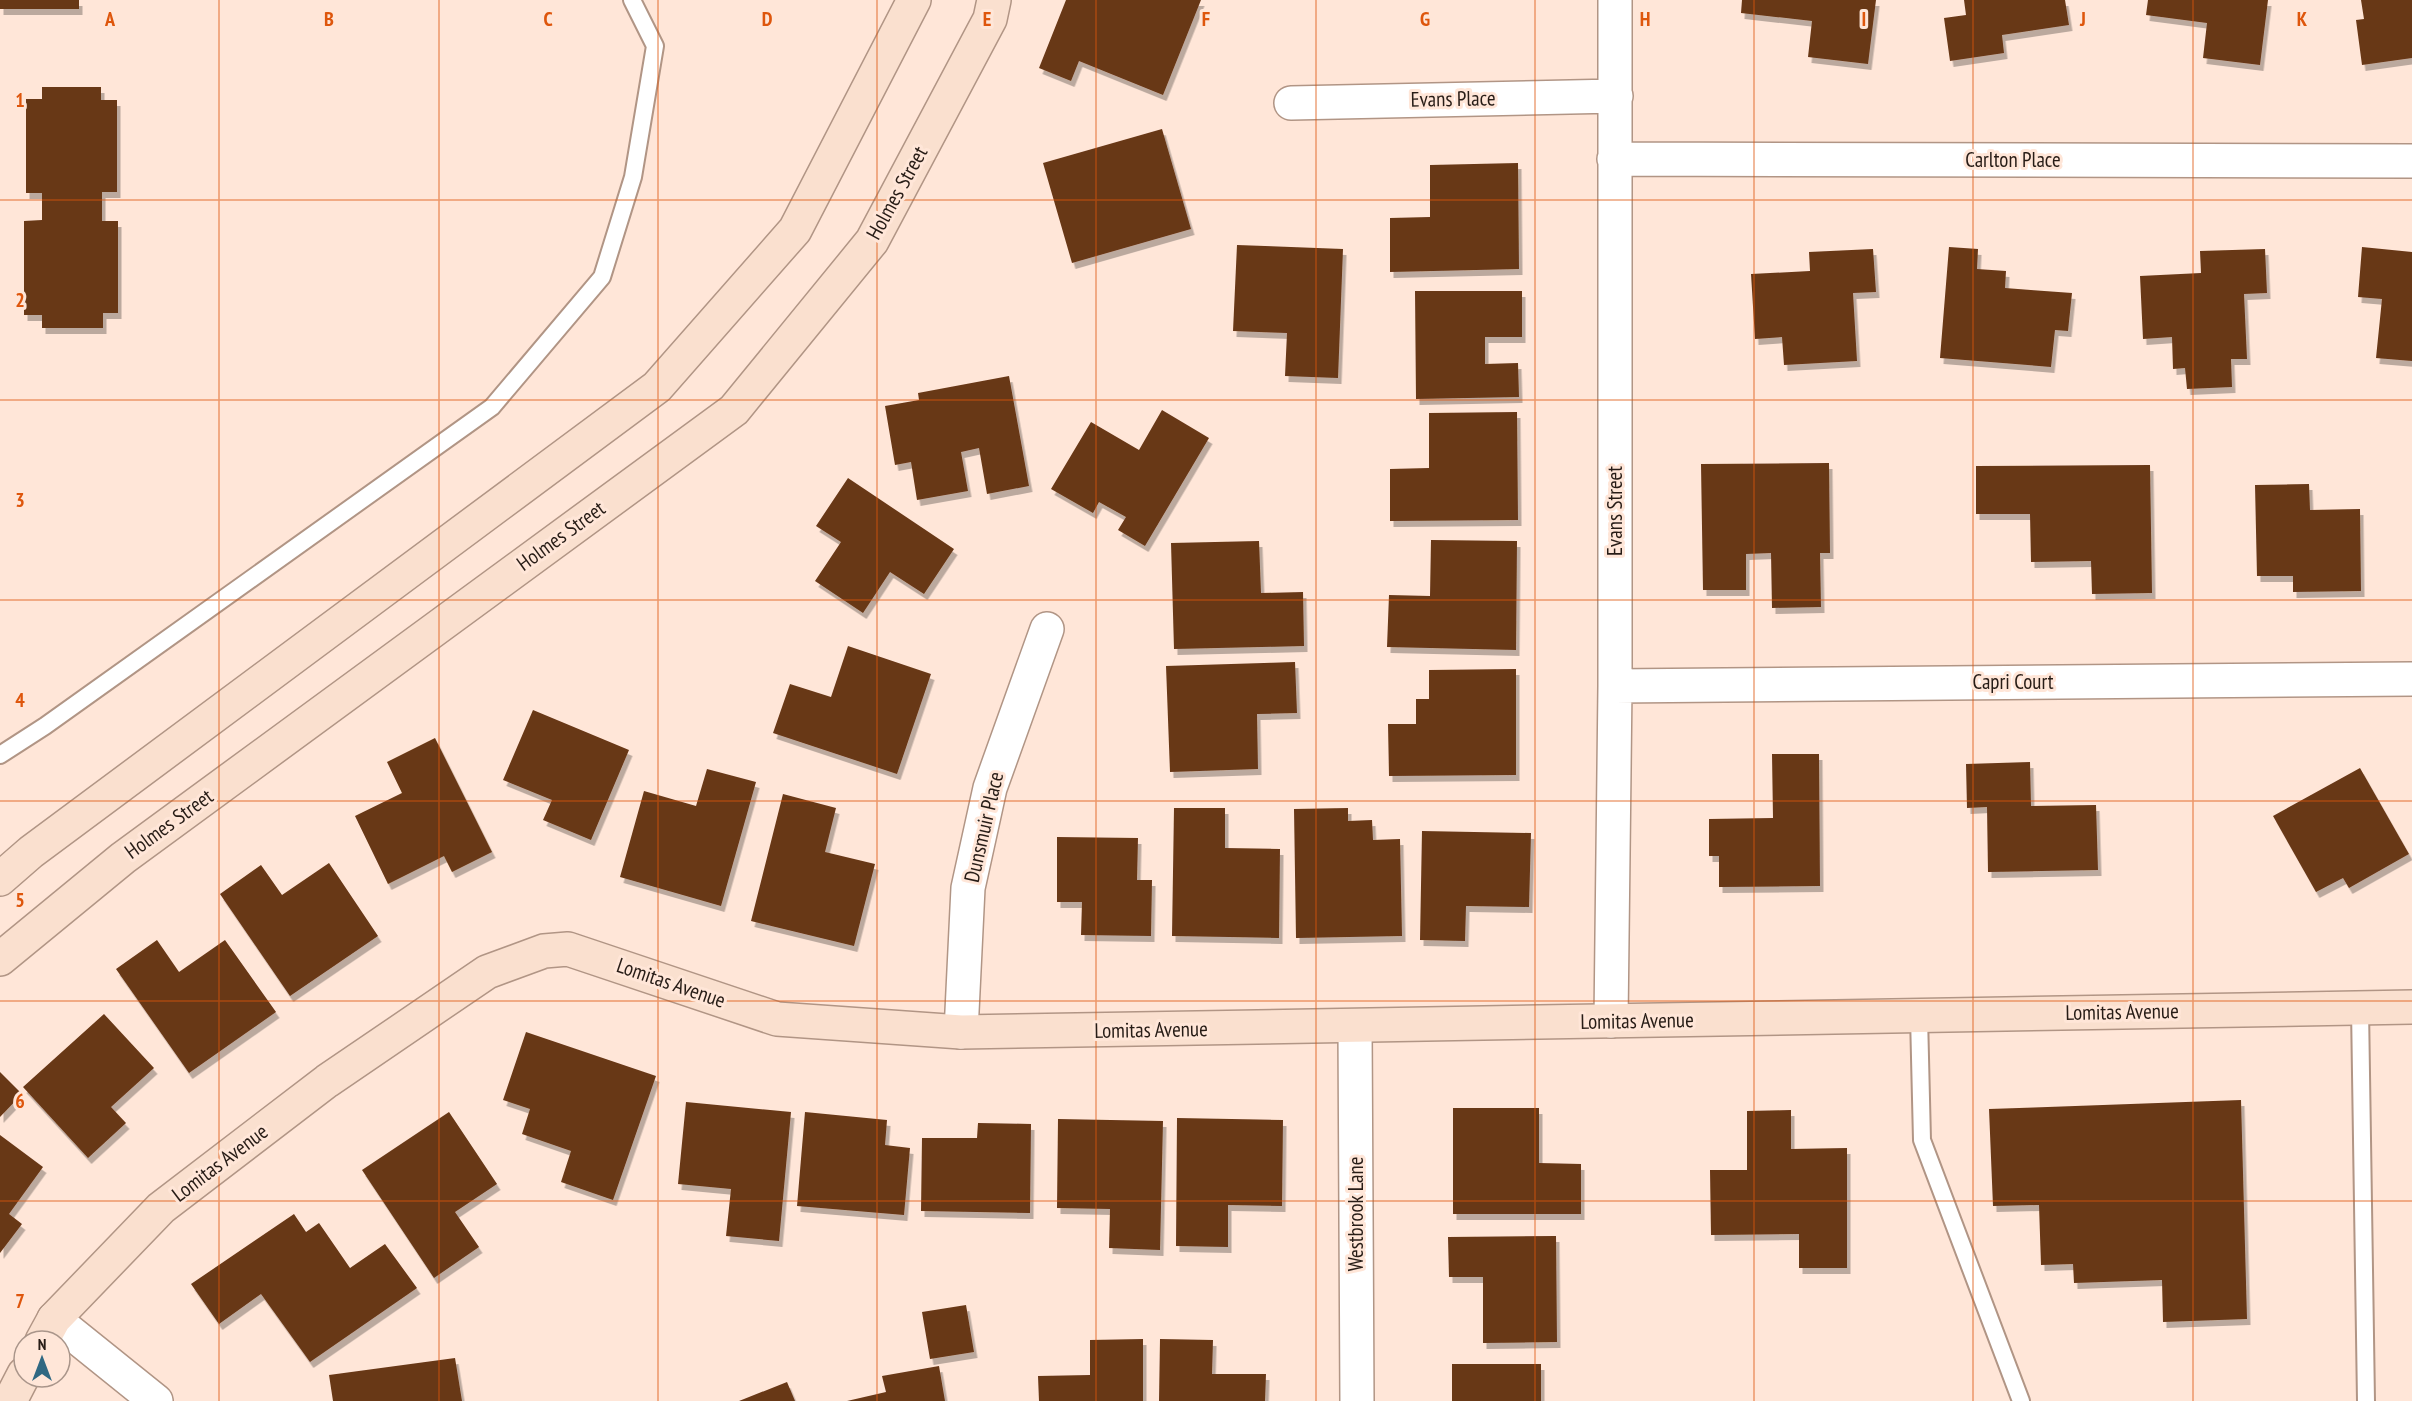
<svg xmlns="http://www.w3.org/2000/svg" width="2412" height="1401" viewBox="0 0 2412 1401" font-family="'PT Sans Narrow',sans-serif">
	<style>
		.building { fill: #683716; filter: url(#shadow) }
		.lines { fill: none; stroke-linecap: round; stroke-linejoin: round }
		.lane-casing { stroke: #b19585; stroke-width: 20 }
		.street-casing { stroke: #b19585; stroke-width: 36 }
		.secondary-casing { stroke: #b19585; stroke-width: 36 }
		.lane { stroke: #fff; stroke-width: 16 }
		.street { stroke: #fff; stroke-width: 33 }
		.secondary { stroke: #fae0cf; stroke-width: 33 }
		.grid { fill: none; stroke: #de560c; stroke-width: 1.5; stroke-opacity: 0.55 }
		.labels { text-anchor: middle; stroke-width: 6; stroke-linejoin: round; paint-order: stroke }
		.street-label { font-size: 21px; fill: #271c16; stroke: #ffe6d8 }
		.grid-label { font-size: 20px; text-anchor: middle; font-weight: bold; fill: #de560c; stroke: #ffe6d8; stroke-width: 6; stroke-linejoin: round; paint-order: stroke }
	</style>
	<defs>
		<filter id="shadow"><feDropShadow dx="3.5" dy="6" stdDeviation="0" flood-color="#0004"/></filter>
	</defs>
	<rect width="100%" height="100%" fill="#ffe6d8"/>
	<!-- building -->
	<path class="building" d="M0,0h79v9h-79z
		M1066,0h135l-38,95 -84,-34 -8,20 -32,-13z
		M1742,0h134l-8,64 -60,-7 4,-36 -71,-8z
		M1964,0h101l4,25 -67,10 2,18 -54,8 -6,-43 22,-3z
		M2148,0h120l-8,65 -57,-7 4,-35 -61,-8z
		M2361,0h51v58l-50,7 -6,-45 8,-1z
		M42,87h59v13h16v92h-15v29h16v92h-15v15h-61v-13h-18v-94l18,-1v-27h-16v-94h16z
		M1162,129l29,100 -119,34 -29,-100z
		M1518,163l1,106 -129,3v-54l40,-1v-52z
		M1237,245l106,4 -5,129 -53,-2 2,-43 -54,-2z
		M1949,247l29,2 -1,20 29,2 -1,17 67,5 -4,38 -13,-1 -4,37 -111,-9z
		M2362,247l50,5v109l-36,-3 6,-59 -24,-2z
		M1873,249l3,43 -23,1 4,68 -73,4 -2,-28 -27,2 -4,-65 59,-3 -1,-19z
		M2265,249l2,44 -23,1 3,65h-16l1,28 -45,2 -2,-21 -12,1 -1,-32 -29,2 -3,-63 61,-3 -1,-22z
		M1415,291h107v46h-37v27l33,-1 1,34 -103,2z
		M1009,376l20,110 -42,8 -8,-46 -18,4 7,39 -51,9 -6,-38 -16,3 -10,-59 34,-6 -1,-7z
		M1162,410l47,28 -64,108 -27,-16 8,-13 -27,-15 -6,11 -42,-24 40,-67 48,28z
		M1517,412l1,108 -128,1v-52l39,-1v-55z
		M1829,463l1,90h-10l1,54 -49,1 -1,-55 -25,1v36h-43l-2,-126z
		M2150,465l2,128 -60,1 -1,-33 -60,1 -1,-48h-54v-48z
		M848,478l106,71 -30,45 -34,-22 -27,41 -48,-32 26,-39 -25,-16z
		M2309,484l1,26 50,-1 1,82 -68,1v-16h-36l-2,-91z
		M1431,540l86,1 -1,109 -129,-3 2,-52 41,1z
		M1259,541l2,52 42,-1 1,54 -130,3 -3,-106z
		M848,646l83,28 -34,100 -124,-41 17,-49 41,13z
		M1295,662l2,51 -40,1 1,55 -88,3 -4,-106z
		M1516,669v106l-127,1 -1,-52h28v-25h13v-29z
		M533,710l96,40 -38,90 -48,-20 9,-20 -49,-20z
		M435,738l57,114 -40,20 -8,-16 -56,28 -33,-68 47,-23 -15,-31z
		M1772,754h47l1,132 -101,1v-31h-10v-37l64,-1z
		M2030,762l1,44 65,-1 2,65 -110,2 -1,-65 -20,1 -1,-44z
		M2360,768l49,86 -60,34 -6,-10 -27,14 -43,-76z
		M707,769l49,13 -35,124 -101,-29 24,-86 52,15z
		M783,794l53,14 -11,44 50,12 -21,82 -103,-25z
		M1174,808h51v40l55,1 -1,89 -107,-2z
		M1348,808v13l24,-1 1,20 27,-1 2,97 -106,2 -2,-129z
		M1422,831l109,2 -2,74 -63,-1 -1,35 -45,-1z
		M1057,837l81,1 -1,42h15l-1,56 -70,-1 1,-33h-25z
		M329,863l49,73 -88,60 -70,-102 41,-29 21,30z
		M157,940l22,32 46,-32 51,72 -87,61 -73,-104z
		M104,1014l50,54 -43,39 15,16 -38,35 -65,-71z
		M526,1032l130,44 -43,124 -52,-18 10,-31 -49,-17 8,-25 -27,-9z
		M0,1072l22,22 -22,23z
		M2241,1100l6,219 -84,3 -1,-42 -88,3 -1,-19 -32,1 -2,-60 -46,1 -4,-97z
		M686,1102l105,10 -12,129 -53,-5 5,-47 -53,-5z
		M1453,1108h86v55l42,1v50h-128z
		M1791,1110v39l56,-1v120h-48v-34l-88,1 -1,-65h37v-59z
		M449,1112l48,72 -42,28 24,35 -45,31 -72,-108z
		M805,1112l82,8 -2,25 25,3 -6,67 -107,-9z
		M1177,1118l106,2 -1,86 -54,-1v42l-52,-1z
		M1058,1119l105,2 -3,129 -51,-2 1,-39 -53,-1z
		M978,1123l53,1 -1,89 -109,-2 1,-73h55z
		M0,1135l43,32 -34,47 13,10 -22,29z
		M294,1214l12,18 13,-9 31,45 35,-24 32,44 -107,74 -49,-68 -42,30 -28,-40z
		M1556,1236l1,106 -74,1v-66h-34l-1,-40z
		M966,1305l8,47 -44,7 -8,-47z
		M1143,1339v62h-104l-1,-25 52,-1v-35z
		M1160,1339l53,1 -1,34h54l-1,27h-106z
		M455,1358l7,43h-129l-4,-26z
		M1452,1364h89v37h-89z
		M939,1366l6,35h-98l39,-9 -4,-16z
		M787,1382l8,19h-56z"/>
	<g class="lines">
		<!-- lane casing -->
		<g class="lane-casing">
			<path id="lane" d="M0,755l45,-29 447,-319 110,-130 31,-100 22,-131 -23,-46
				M2360,1008l6,393
				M1919,1016l3,124 99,261"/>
		</g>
		<!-- street casing -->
		<g class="street-casing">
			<path id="street" d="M1291,103l325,-7
				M1614,159l798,2
				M1615,686l797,-7
				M1611,1021l4,-335v-686
				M1355,1027l2,374
				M961,1032l7,-144 22,-100 57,-159
				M54,1319l102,82"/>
		</g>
		<!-- secondary casing -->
		<g class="secondary-casing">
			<path id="secondary" d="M0,879l31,-27 626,-465 138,-157 119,-230
				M0,959l123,-101 611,-448 138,-169 118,-222 4,-19
				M42,1341l12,-22 107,-111 166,-127 160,-109 57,-21 24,-2 209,70 184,13 1451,-25
				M10,1401l14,-27"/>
		</g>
		<!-- lane -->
		<use href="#lane" class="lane"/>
		<!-- street -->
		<use href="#street" class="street"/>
		<!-- secondary -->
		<use href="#secondary" class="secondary"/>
	</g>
	<!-- grid -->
	<path class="grid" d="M219,0v1401M439,0v1401M658,0v1401M877,0v1401M1096,0v1401M1316,0v1401M1535,0v1401M1754,0v1401M1973,0v1401M2193,0v1401M0,200h2412M0,400h2412M0,600h2412M0,801h2412M0,1001h2412M0,1201h2412"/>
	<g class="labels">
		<!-- street labels -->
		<g class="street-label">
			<text transform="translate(1453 99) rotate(-1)" y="7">Evans Place</text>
			<text x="2013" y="167">Carlton Place</text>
			<text transform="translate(897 193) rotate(-61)" y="7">Holmes Street</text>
			<text transform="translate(1615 511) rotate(-90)" y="7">Evans Street</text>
			<text transform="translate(561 536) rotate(-36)" y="7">Holmes Street</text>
			<text x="2013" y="689">Capri Court</text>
			<text transform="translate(169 824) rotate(-36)" y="7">Holmes Street</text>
			<text transform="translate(984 827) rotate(-77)" y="7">Dunsmuir Place</text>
			<text transform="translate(671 983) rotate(19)" y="7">Lomitas Avenue</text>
			<text transform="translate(2122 1012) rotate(-1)" y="7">Lomitas Avenue</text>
			<text transform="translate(1637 1021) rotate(-1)" y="7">Lomitas Avenue</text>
			<text transform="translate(1151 1030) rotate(-1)" y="7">Lomitas Avenue</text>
			<text transform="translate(220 1163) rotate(-37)" y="7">Lomitas Avenue</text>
			<text transform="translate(1356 1214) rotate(-90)" y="7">Westbrook Lane</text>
		</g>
	</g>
	<g class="grid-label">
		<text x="110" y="26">A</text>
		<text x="329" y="26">B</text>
		<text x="548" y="26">C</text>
		<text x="767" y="26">D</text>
		<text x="987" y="26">E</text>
		<text x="1206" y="26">F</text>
		<text x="1425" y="26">G</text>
		<text x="1645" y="26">H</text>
		<text x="1864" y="26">I</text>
		<text x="2083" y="26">J</text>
		<text x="2302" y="26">K</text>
		<text x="20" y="107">1</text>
		<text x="20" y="307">2</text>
		<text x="20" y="507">3</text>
		<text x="20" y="707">4</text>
		<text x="20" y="907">5</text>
		<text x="20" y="1108">6</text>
		<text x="20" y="1308">7</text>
	</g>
	<!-- north arrow -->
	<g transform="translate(42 1359)"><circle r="28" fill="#ffe6d8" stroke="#a9958a" stroke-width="1.5"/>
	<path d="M0-4.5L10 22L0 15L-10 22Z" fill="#306882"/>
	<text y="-9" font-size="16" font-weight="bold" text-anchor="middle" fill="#271c16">N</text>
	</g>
</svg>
